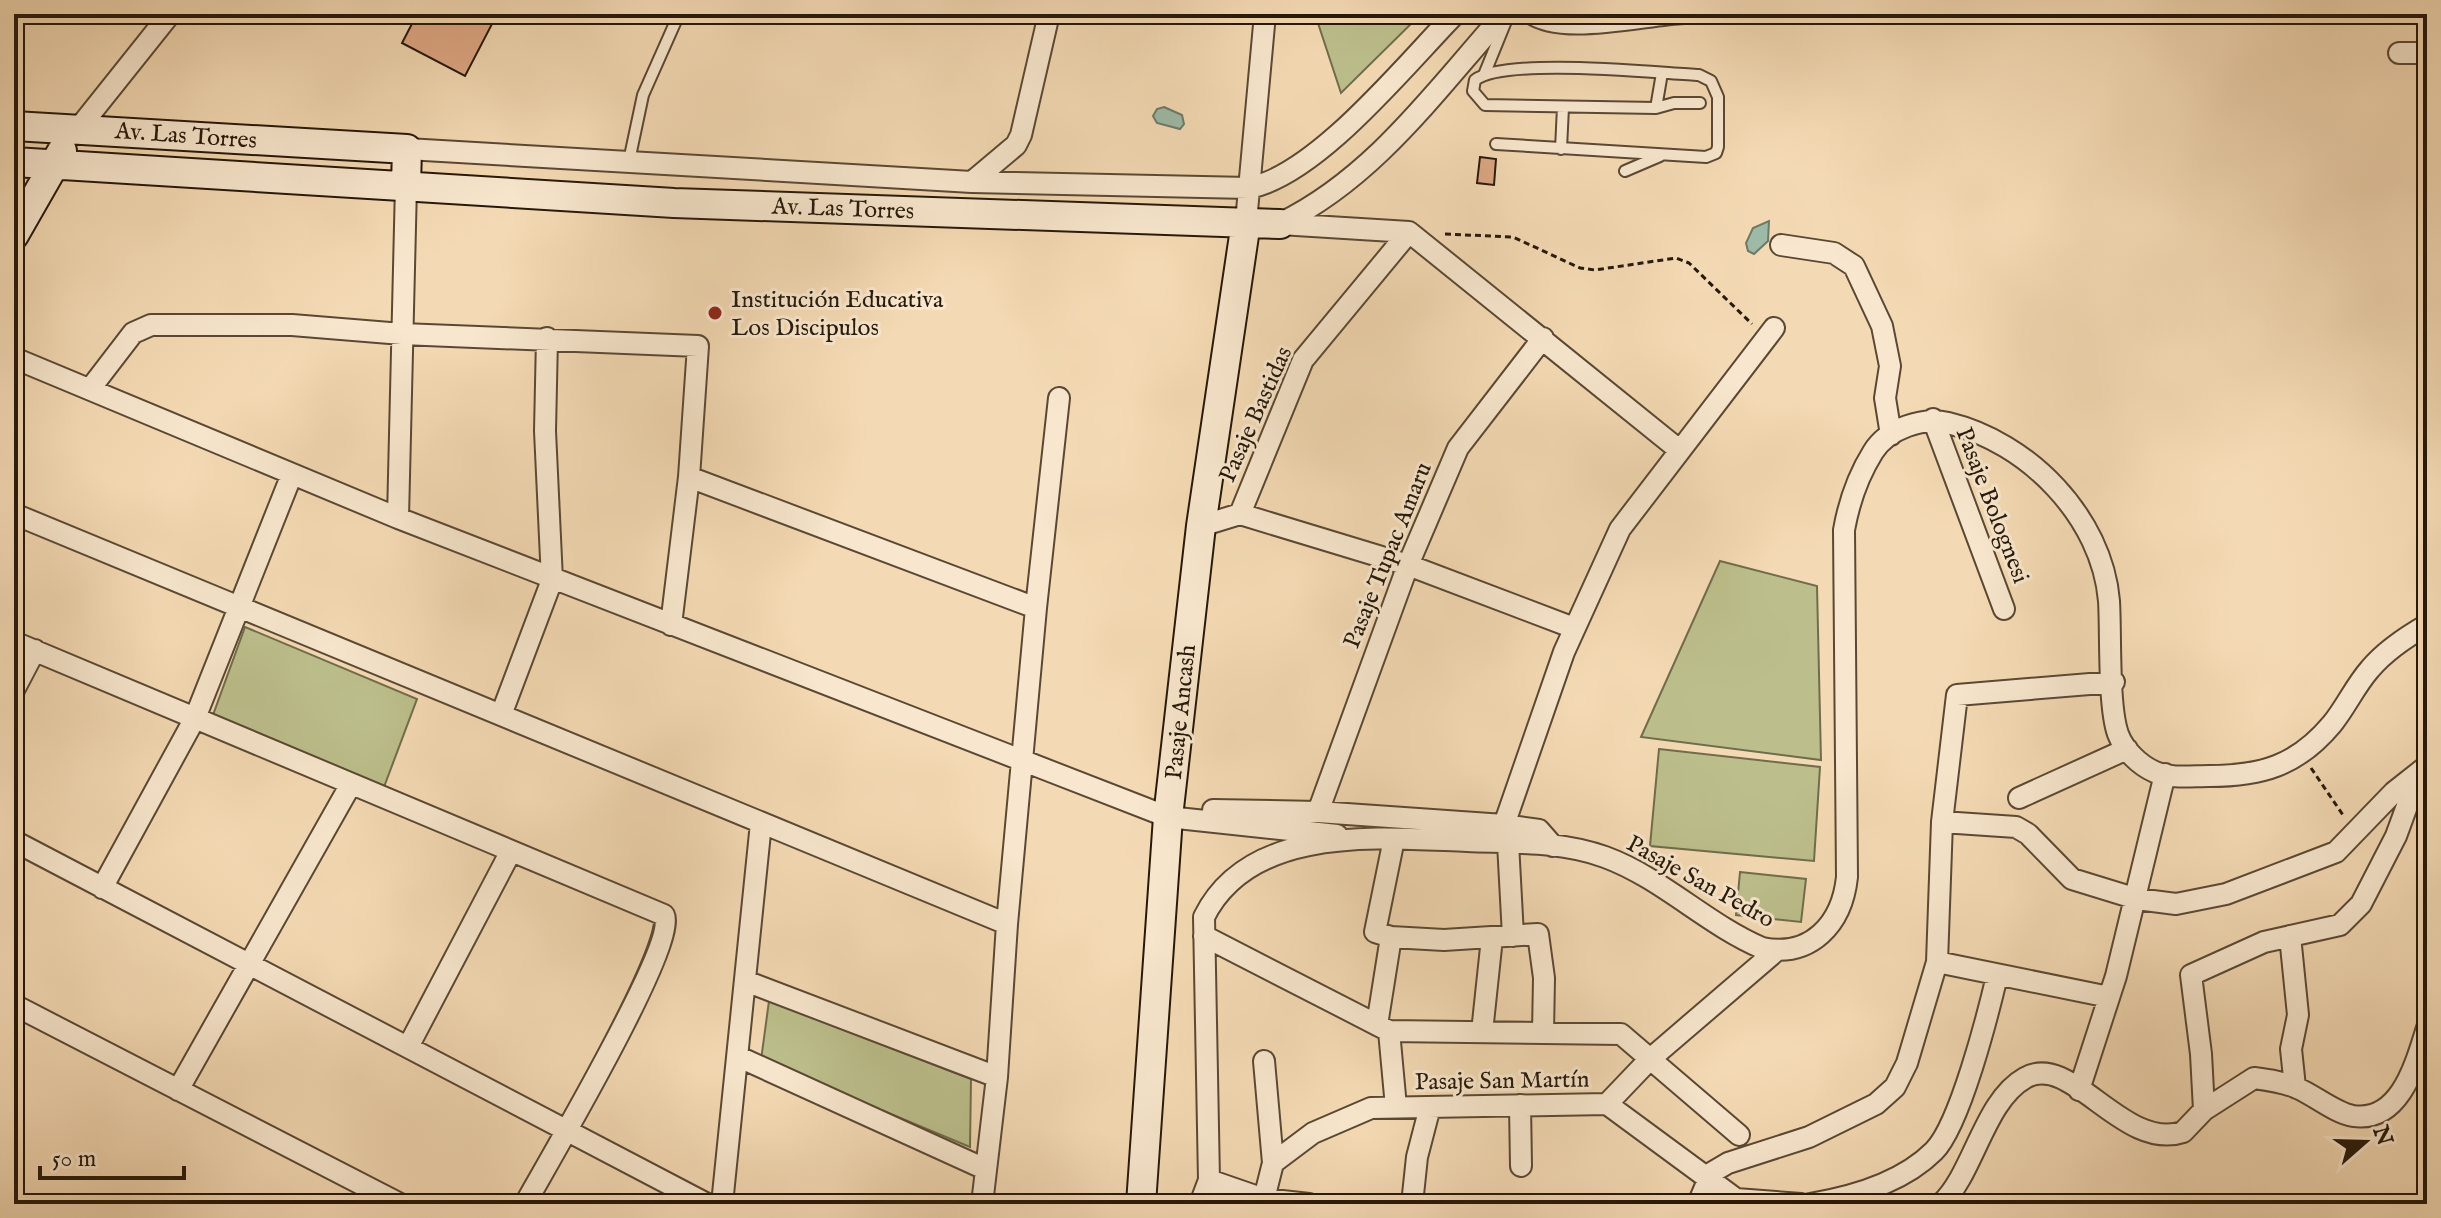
<svg xmlns="http://www.w3.org/2000/svg" width="2441" height="1218" viewBox="0 0 2441 1218" font-family="'IM FELL English',serif">
	<style>
		.green { fill: #bcbf8c; stroke: #716c4b; stroke-width: 2 }
		.water { fill: #9dbba7; stroke: #6d7a68; stroke-width: 2 }
		.building { fill: #dea885; stroke: #26180a; stroke-width: 2 }
		.lines { fill: none; stroke-linecap: round; stroke-linejoin: round }
		.lane-casing { stroke: #5a4834; stroke-width: 14 }
		.street-casing { stroke: #5a4834; stroke-width: 24 }
		.secondary-casing { stroke: #26180a; stroke-width: 32 }
		.path { stroke: #26180a; stroke-width: 3; stroke-dasharray: 6 4; stroke-linecap: butt }
		.lane { stroke: #f8e7ce; stroke-width: 10 }
		.street { stroke: #f8e7ce; stroke-width: 20 }
		.secondary { stroke: #f8e7ce; stroke-width: 28 }
		.poi-dot { fill: #8f2418; stroke: #f8e7ce; stroke-width: 3 }
		.labels { text-anchor: middle; stroke-width: 6; stroke-linejoin: round; paint-order: stroke }
		.street-label { font-size: 24px; fill: #26180a; stroke: #f8e7ce }
		.poi-label { font-size: 24px; fill: #26180a; stroke: #f8e7ce; text-anchor: start }
	</style>
	<rect width="100%" height="100%" fill="#f4dab4"/>
	<filter id="stains"><feTurbulence type="fractalNoise" baseFrequency=".0025" numOctaves="4"/><feColorMatrix values="0 0 0 0 .2 0 0 0 0 .09 0 0 0 0 .02 0 0 0 .5 -.17"/></filter>
	<radialGradient id="worn" r=".72"><stop offset=".6" stop-color="#630" stop-opacity="0"/><stop offset="1" stop-color="#630" stop-opacity=".3"/></radialGradient>
	<!-- green -->
	<path class="green" d="M1315,14h106l-80,79z
		M1720,561l97,25 4,174 -180,-23z
		M245,627l172,72 -33,88 -171,-72z
		M1659,749l161,18 -6,94 -164,-15z
		M1740,872l66,7 -5,43 -65,-7z
		M769,1001l202,78 -1,68 -209,-87z"/>
	<!-- water -->
	<path class="water" d="M1164,107l18,8 2,9 -4,5 -23,-6 -4,-7 4,-7z
		M1769,221l-1,20 -14,13 -6,-3 -2,-8 7,-15z"/>
	<!-- building -->
	<path class="building" d="M417,14h56l19,10 -27,52 -63,-33z
		M1480,157l16,2 -2,26 -17,-2z"/>
	<g class="lines">
		<!-- lane casing -->
		<g class="lane-casing">
			<path id="lane" d="M1524,14c32,29 118,6 160,4
				M1484,75l22,-54
				M1656,108l6,-35
				M1496,144l210,13 10,-4 2,-6v-50l-7,-16 -12,-6c-43,-2 -194,-18 -224,5l-2,11 12,14 171,3 18,-5h26
				M1561,149l2,-42
				M629,161l14,-66 36,-81
				M1625,171l35,-15"/>
		</g>
		<!-- street casing -->
		<g class="street-casing">
			<path id="street" d="M2399,53h28
				M79,128l91,-114
				M407,149l565,33 277,6c68,-13 156,-123 206,-174
				M972,182l44,-37 5,-10 28,-121
				M1246,222l19,-208
				M1281,223c93,-45 155,-133 223,-209
				M1280,224l129,8 269,217
				M1781,245l53,8 20,13 28,60 8,40 -5,32 6,37
				M14,358l384,160 770,299 169,18
				M90,389l43,-56 18,-8h141l110,9 296,12 -9,131 -18,148
				M1933,419l71,190
				M689,477l347,131
				M14,514l993,410
				M1240,514l168,51 166,63
				M398,518l8,-333
				M1201,526l39,-12 63,-154 106,-128
				M14,642l650,273c14,28 -117,249 -139,289
				M14,690l21,-40
				M501,715l51,-135 -7,-149 2,-93
				M2019,798l108,-49
				M1213,810l105,2 186,13 35,5 14,16
				M1318,812l90,-247 50,-117 85,-110
				M1942,822l74,5 12,7 44,45 65,20 39,5 50,-10 110,-42 58,-60 33,-26
				M1504,825l60,-173 56,-123 154,-201
				M14,841l693,363
				M1508,843l5,93
				M102,888l93,-170 97,-244
				M1204,936l185,95 232,3 118,101
				M2290,936l8,79 -7,34 4,38
				M1391,937l53,3 94,-6 6,44 -1,55
				M1937,962l172,35
				M748,982l249,95
				M14,1005l386,199
				M1377,1025l14,-88 -16,-5 19,-93
				M1389,1031l7,76
				M1482,1032l10,-94
				M408,1047l103,-196
				M739,1057l246,112
				M1264,1061l9,102
				M178,1090l173,-306
				M2079,1090l37,-114 49,-202
				M1607,1104l42,-44 127,-109
				M1520,1105l1,61
				M2204,1110l-3,-56 -10,-79 73,-33 76,-17 21,-21 35,-68 22,-60
				M1209,1180l55,19 45,5
				M1264,1199l9,-36 40,-30 58,-25 236,-4 129,95 65,5
				M722,1204l39,-381
				M982,1204l15,-127 10,-153 29,-316 23,-210
				M1200,1204l9,-24 -5,-263c46,-93 176,-79 263,-76 46,2 94,0 138,16 57,21 101,67 157,91 49,10 80,-24 85,-71l-3,-347c5,-28 14,-54 29,-78 15,-24 50,-35 75,-29 80,19 154,94 161,178 2,32 -1,105 9,133 6,16 21,31 37,38 16,7 37,4 54,4 52,0 88,-10 123,-52 14,-17 23,-38 38,-55 16,-19 36,-32 57,-44
				M1412,1204l5,-47 13,-50
				M1698,1204l13,-31 17,-10 81,-26 67,-33 19,-17 12,-24 30,-101 5,-140 15,-127 157,-13
				M1810,1204c42,-7 93,-22 124,-53 26,-26 54,-137 63,-175
				M1941,1204c33,-31 43,-103 84,-126 46,-27 98,74 158,54l21,-22 50,-32c15,2 30,4 43,10 17,7 38,25 56,28 48,7 63,-54 74,-88"/>
		</g>
		<!-- secondary casing -->
		<g class="secondary-casing">
			<path id="secondary" d="M14,126l393,23 -1,36
				M14,162l660,41 606,21
				M14,235l48,-84
				M1141,1204l27,-387 33,-291 45,-304"/>
		</g>
		<!-- path -->
		<path class="path" d="M1445,234l68,3 67,31 15,2 81,-12 13,5 63,61
			M2311,768l32,47"/>
		<!-- lane -->
		<use href="#lane" class="lane"/>
		<!-- street -->
		<use href="#street" class="street"/>
		<!-- secondary -->
		<use href="#secondary" class="secondary"/>
	</g>
	<!-- markers -->
	<circle class="poi-dot" cx="715" cy="313" r="8"/>
	<g class="labels">
		<!-- street labels -->
		<g class="street-label">
			<text transform="translate(186 135) rotate(4)" y="8">Av. Las Torres</text>
			<text transform="translate(843 208) rotate(2)" y="8">Av. Las Torres</text>
			<text transform="translate(1255 414) rotate(-66)" y="8">Pasaje Bastidas</text>
			<text transform="translate(1993 505) rotate(69)" y="8">Pasaje Bolognesi</text>
			<text transform="translate(1387 555) rotate(-68)" y="8">Pasaje Tupac Amaru</text>
			<text transform="translate(1180 712) rotate(-84)" y="8">Pasaje Ancash</text>
			<text transform="translate(1701 881) rotate(29)" y="8">Pasaje San Pedro</text>
			<text transform="translate(1502 1080) rotate(-1)" y="8">Pasaje San Martín</text>
		</g>
		<!-- poi labels -->
		<g class="poi-label">
			<text x="731" y="307">Institución Educativa<tspan x="731" dy="28">Los Discipulos</tspan></text>
		</g>
	</g>
	<!-- margin -->
	<rect width="2441" height="1218" fill="none" stroke="#f4dab4" stroke-width="48"/>
	<rect x="16" y="16" width="2409" height="1186" fill="none" stroke="#26180a" stroke-width="4"/>
	<rect x="24" y="24" width="2393" height="1170" fill="none" stroke="#26180a" stroke-width="2"/>
	<!-- north arrow -->
	<g transform="translate(2365 1142) rotate(70)" stroke="#f8e7ce" stroke-width="6" paint-order="stroke">
	<path d="M0-6L14 30L0 20L-14 30Z" fill="#26180a"/>
	<text y="-12" font-size="22" font-weight="bold" text-anchor="middle" fill="#26180a">N</text>
	</g>
	<!-- scale -->
	<path d="M40 1166v12h144v-12" fill="none" stroke="#26180a" stroke-width="4"/>
	<text x="52" y="1166" font-size="24" fill="#26180a" stroke="#f8e7ce" stroke-width="6" paint-order="stroke">50 m</text>
	<rect width="100%" height="100%" filter="url(#stains)"/>
	<rect width="100%" height="100%" fill="url(#worn)"/>
</svg>
